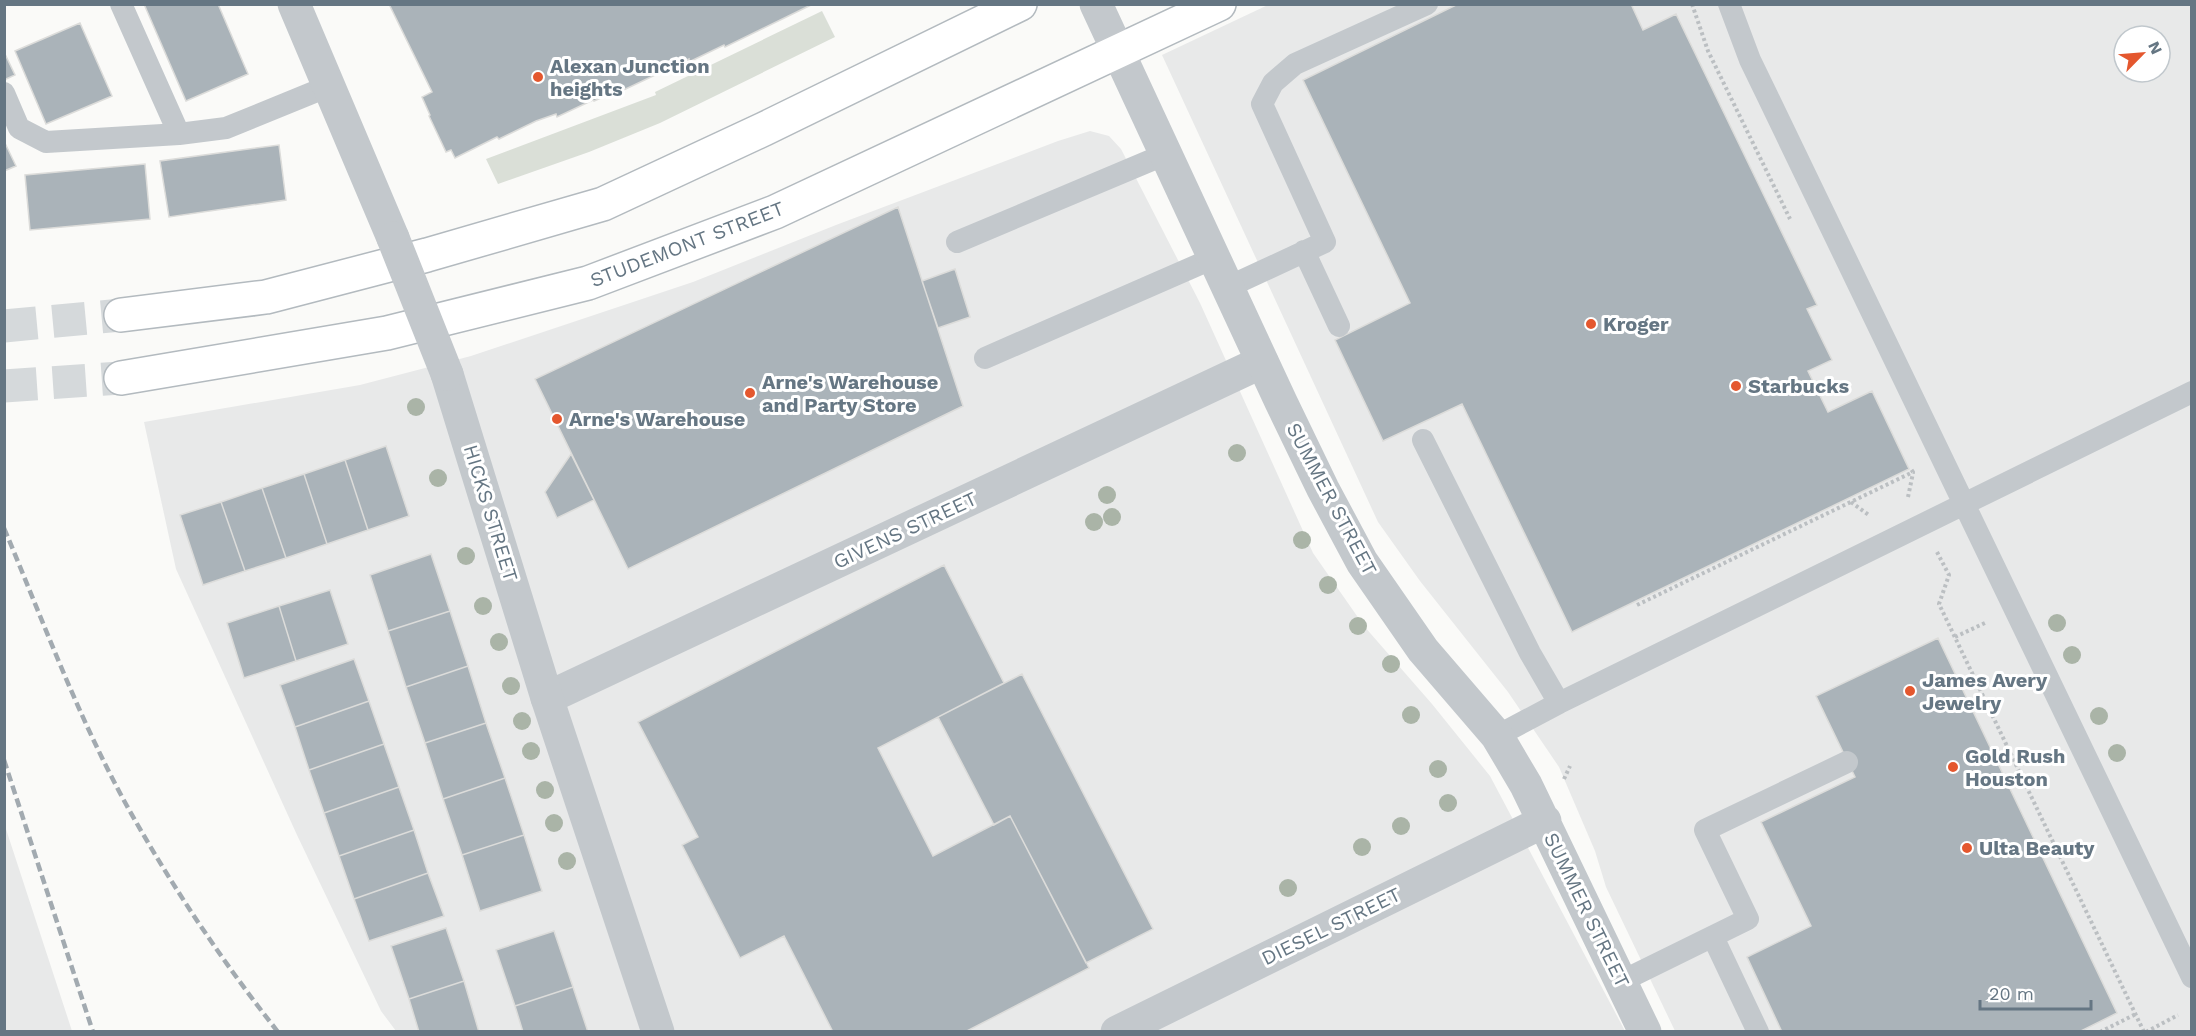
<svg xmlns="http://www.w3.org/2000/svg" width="2196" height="1036" viewBox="0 0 2196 1036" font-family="'Work Sans',sans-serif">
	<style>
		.built { fill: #e8e9e9; fill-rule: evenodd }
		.green { fill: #dadfd7 }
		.building { fill: #aab3b9; stroke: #dcdcda; stroke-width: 1.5 }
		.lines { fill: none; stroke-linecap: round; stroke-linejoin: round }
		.secondary-tunnel { stroke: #d5d9db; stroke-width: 33; stroke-dasharray: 33 16; stroke-linecap: butt }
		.secondary-casing { stroke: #b3babf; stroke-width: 36 }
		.path { stroke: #bbbfc2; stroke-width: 4; stroke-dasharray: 3 3; stroke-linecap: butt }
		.service { stroke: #c3c8cc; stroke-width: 22 }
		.minor { stroke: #c3c8cc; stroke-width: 33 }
		.tertiary { stroke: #c3c8cc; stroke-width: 33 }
		.secondary { stroke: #fff; stroke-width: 33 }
		.rail { stroke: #a2aab0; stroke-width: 4.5; stroke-dasharray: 9 4.5; stroke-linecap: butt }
		.tertiary-bridge { stroke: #c3c8cc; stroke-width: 33 }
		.tree { fill: #aab4a7 }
		.poi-dot { fill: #e4572e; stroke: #fff; stroke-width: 2 }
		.labels { text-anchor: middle; stroke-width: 6; stroke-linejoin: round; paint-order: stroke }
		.poi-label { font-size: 20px; font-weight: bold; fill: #657683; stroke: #fff; text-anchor: start }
		.street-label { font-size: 20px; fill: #657683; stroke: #fff }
	</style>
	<rect width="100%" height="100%" fill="#fafaf8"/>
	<!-- built -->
	<path class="built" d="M1270,4l921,1v1026h-516l-69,-144 -11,-36 -36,-84 -51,-75 -88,-111 -42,-59 -216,-467zM2124,36h36v36h-36z
		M1090,131l19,5 12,13 79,154 113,250 51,73 68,78 58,72 135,255h-1229l-15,-20 -84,-176 -121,-266 -32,-147 216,-37 111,-29 222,-74 143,-57 222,-84z
		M4,826h1l67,205h-67z"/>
	<!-- green -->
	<path class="green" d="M822,11l13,26 -175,86 -71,29 -91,32 -12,-25 170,-64 -1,-3z"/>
	<!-- building -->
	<path class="building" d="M144,4h74l30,70 -62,27z
		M389,4h424l-88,43 -1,-2 -35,17v-3l-76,36 -1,-2 -18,8 -1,-1 -36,17 -1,-3 -20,7 -37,18 -2,-2 -42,21 -4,-8 -5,2 -17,-36 1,-1 -8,-18 10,-5z
		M1458,4h173l12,26 33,-16 141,291 -10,4 25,51 -24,11 20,41 44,-21 37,78 -337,163 -110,-228 -79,37 -48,-101 75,-37 -107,-223z
		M80,23l32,73 -66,28 -31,-73z
		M4,52l11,23 -11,5z
		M4,141l12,25 -12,5z
		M279,145l7,55 -117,17 -9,-56z
		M145,164l5,55 -120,11 -5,-55z
		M898,207l65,199 -335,163 -93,-190z
		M955,269l15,48 -32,11 -16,-47z
		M386,446l23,70 -41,14 -23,-70z
		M571,454l23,46 -37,18 -12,-26z
		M345,460l23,70 -41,14 -23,-70z
		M304,474l23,70 -41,14 -24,-70z
		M262,488l24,70 -41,13 -24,-69z
		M221,502l24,69 -42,14 -23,-70z
		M431,554l19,57 -62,20 -18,-56z
		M944,565l60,118 -126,65 55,108 77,-40 79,152 -124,64h-132l-49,-96 -44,22 -58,-113 16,-8 -60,-115z
		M330,590l18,54 -52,17 -17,-55z
		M279,606l17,55 -52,17 -17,-55z
		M450,611l18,55 -62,21 -18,-56z
		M1938,638l179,375 -38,19h-297l-35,-75 64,-31 -50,-104 94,-45 -39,-81z
		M354,659l15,42 -74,26 -15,-42z
		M468,666l18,57 -61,20 -19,-56z
		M1022,674l131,255 -67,34 -76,-147 -16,9 -56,-108z
		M369,701l15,43 -75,26 -14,-43z
		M486,723l19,55 -62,21 -18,-56z
		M384,744l15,43 -75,26 -15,-43z
		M505,778l19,57 -62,20 -19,-56z
		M399,787l15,43 -75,26 -15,-43z
		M414,830l14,43 -74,26 -15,-43z
		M524,835l18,56 -62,20 -18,-56z
		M428,873l16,43 -75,25 -15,-42z
		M446,928l18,53 -55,18 -18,-53z
		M554,931l19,56 -58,19 -19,-56z
		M464,981l15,51h-60l-10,-33z
		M573,987l15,45h-65l-8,-26z"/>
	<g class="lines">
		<!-- secondary-tunnel -->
		<path class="secondary-tunnel" d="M4,326l117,-11
			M4,386l117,-8"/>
		<!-- secondary casing -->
		<g class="secondary-casing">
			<path id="secondary" d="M121,315l145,-18 161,-42 176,-51 161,-75 256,-125
				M121,378l266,-45 201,-50 187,-71 444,-208"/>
		</g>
		<!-- path -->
		<path class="path" d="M1692,4l16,47 82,168
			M1908,497l5,-24
			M1851,502l19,14
			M1937,552l12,23 -10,29 205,428
			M1637,605l276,-133 -2,-3
			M1955,637l32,-15
			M1564,779l6,-13
			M2100,1032l36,-18
			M2146,1032l32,-17"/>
		<!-- service -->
		<path class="service" d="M121,4l58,130
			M1729,4l21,56 17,35 425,882
			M4,93l15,35 27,14 133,-8 47,-6 103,-42
			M957,242l209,-88
			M1304,251l35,75
			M1228,287l97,-45 -63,-138 11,-21 22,-19 132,-60
			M985,358l229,-100
			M1423,440l107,213 29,50
			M1497,736l62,-33 633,-311
			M1713,937l45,95
			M1622,981l126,-62 -43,-89 142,-68"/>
		<!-- minor -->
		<path class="minor" d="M547,698l715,-336"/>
		<!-- tertiary -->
		<path class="tertiary" d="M294,4l99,234
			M1096,4l185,398 42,87 39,73 61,88 74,86 29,49 119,247
			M447,374l100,324 111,334
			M1117,1032l428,-211"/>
		<!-- secondary -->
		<use href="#secondary" class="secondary"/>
		<!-- rail -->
		<path class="rail" d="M4,528c39,93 74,189 123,278 44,79 95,155 151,226
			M4,760l89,272"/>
		<!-- tertiary-bridge -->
		<path class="tertiary-bridge" d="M393,238l54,136"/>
	</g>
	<!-- trees -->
	<g class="tree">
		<circle cx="416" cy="407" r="9"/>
		<circle cx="1237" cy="453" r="9"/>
		<circle cx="438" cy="478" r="9"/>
		<circle cx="1107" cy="495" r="9"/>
		<circle cx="1112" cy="517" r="9"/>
		<circle cx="1094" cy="522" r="9"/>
		<circle cx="1302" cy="540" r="9"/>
		<circle cx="466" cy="556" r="9"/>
		<circle cx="1328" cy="585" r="9"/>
		<circle cx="483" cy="606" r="9"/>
		<circle cx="2057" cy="623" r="9"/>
		<circle cx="1358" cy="626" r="9"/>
		<circle cx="499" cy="642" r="9"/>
		<circle cx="2072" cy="655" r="9"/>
		<circle cx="1391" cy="664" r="9"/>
		<circle cx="511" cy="686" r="9"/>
		<circle cx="1411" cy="715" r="9"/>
		<circle cx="2099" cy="716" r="9"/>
		<circle cx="522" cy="721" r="9"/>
		<circle cx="531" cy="751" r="9"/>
		<circle cx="2117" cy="753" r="9"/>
		<circle cx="1438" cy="769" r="9"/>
		<circle cx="545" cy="790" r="9"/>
		<circle cx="1448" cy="803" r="9"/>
		<circle cx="554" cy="823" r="9"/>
		<circle cx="1401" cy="826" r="9"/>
		<circle cx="1362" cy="847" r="9"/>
		<circle cx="567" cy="861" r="9"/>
		<circle cx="1288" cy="888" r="9"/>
	</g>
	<!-- markers -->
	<g class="poi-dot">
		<circle cx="538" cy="77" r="6"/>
		<circle cx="1591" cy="324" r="6"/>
		<circle cx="1736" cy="386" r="6"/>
		<circle cx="750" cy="393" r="6"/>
		<circle cx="557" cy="419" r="6"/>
		<circle cx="1910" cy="691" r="6"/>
		<circle cx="1953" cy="767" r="6"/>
		<circle cx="1967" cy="848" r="6"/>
	</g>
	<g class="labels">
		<!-- poi labels -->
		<g class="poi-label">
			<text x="550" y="73">Alexan Junction<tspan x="550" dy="23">heights</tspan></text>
			<text x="1603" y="331">Kroger</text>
			<text x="762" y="389">Arne's Warehouse<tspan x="762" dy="23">and Party Store</tspan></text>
			<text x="1748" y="393">Starbucks</text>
			<text x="569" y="426">Arne's Warehouse</text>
			<text x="1922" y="687">James Avery<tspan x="1922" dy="23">Jewelry</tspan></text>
			<text x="1965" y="763">Gold Rush<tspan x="1965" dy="23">Houston</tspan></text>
			<text x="1979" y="855">Ulta Beauty</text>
		</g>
		<!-- street labels -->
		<g class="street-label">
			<text transform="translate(687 244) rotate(-21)" y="7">STUDEMONT STREET</text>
			<text transform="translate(1332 499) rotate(62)" y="7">SUMMER STREET</text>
			<text transform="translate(491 513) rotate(73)" y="7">HICKS STREET</text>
			<text transform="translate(905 530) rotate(-25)" y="7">GIVENS STREET</text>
			<text transform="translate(1587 910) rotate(64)" y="7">SUMMER STREET</text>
			<text transform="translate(1331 926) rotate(-26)" y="7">DIESEL STREET</text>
		</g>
	</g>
	<!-- border -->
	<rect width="2196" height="1036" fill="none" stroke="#657683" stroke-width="12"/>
	<!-- north arrow -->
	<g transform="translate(2142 54) rotate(65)"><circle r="28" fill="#ffffff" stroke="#c1c8cd" stroke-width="1.5"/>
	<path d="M0-4.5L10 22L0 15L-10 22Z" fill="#e4572e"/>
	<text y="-9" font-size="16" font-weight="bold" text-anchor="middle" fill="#657683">N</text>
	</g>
	<!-- scale -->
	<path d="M1980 1000v9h111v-9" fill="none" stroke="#657683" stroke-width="3"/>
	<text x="1989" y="1000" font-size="18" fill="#657683" stroke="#ffffff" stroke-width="4.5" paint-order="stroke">20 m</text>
</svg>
